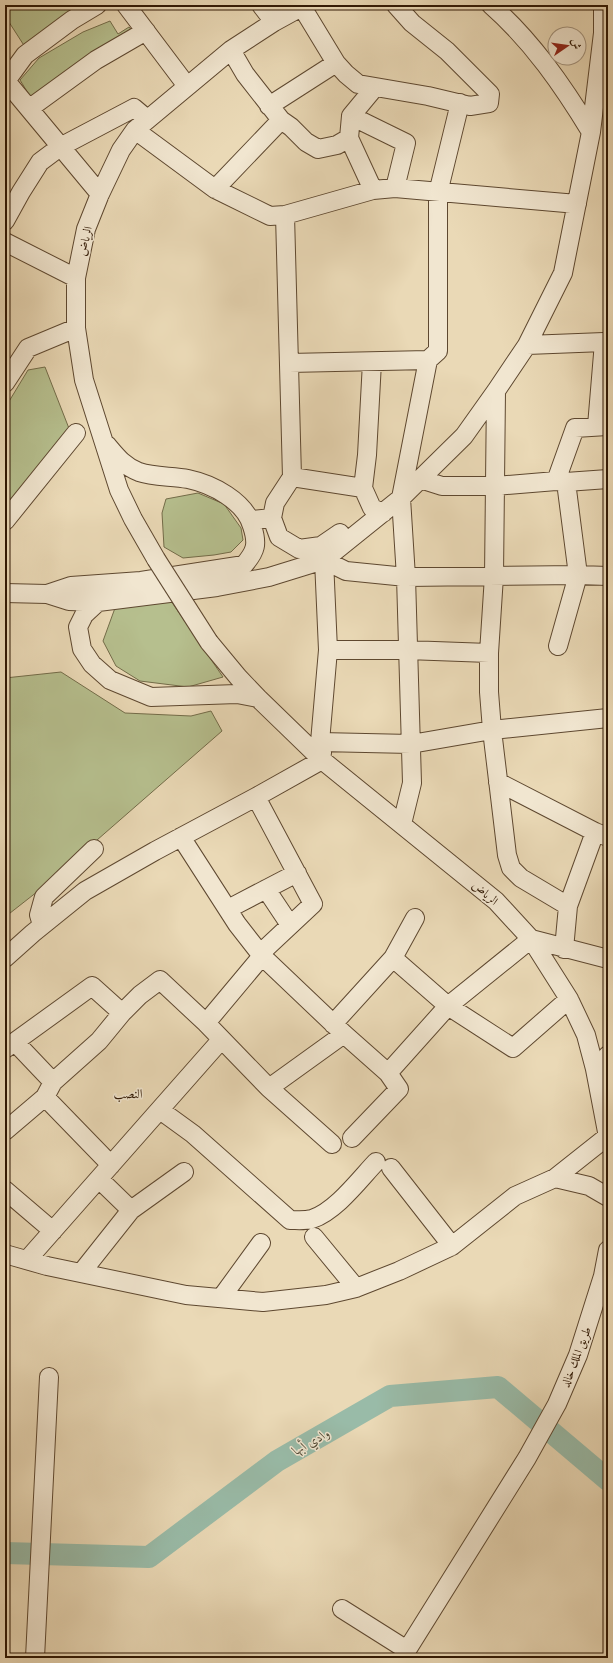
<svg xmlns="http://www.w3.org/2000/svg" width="613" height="1663" viewBox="0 0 613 1663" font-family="'IM FELL French Canon',Amiri,serif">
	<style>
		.green { fill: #b6bf8e; stroke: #736c49 }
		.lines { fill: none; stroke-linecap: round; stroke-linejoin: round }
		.river { stroke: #99bba8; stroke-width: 22 }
		.minor-casing { stroke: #5e4830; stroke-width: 20 }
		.minor { stroke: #f1e6d0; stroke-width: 18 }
		.minor-bridge-casing { stroke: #5e4830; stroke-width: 20; stroke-linecap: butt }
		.minor-bridge { stroke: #f1e6d0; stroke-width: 18 }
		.labels { text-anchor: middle; stroke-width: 3; stroke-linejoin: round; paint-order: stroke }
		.street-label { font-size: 12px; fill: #301804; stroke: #f1e6d0 }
		.neighbourhood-label { font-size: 13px; fill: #301804; stroke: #f1e6d0 }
		.water-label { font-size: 13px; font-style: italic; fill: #504935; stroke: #f1e6d0 }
	</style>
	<rect width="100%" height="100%" fill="#ead9b6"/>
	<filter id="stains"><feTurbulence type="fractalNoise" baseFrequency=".005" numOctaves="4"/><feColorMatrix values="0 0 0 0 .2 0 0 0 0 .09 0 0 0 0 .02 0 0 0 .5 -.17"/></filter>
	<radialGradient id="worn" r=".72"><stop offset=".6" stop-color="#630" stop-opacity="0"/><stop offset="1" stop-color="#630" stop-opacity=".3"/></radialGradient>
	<!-- green -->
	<path class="green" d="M5,5h81l-61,42 -18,-28 -2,1z
		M110,21l8,13 11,-7 6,7 -104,64 -11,-18 19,-22 44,-26z
		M45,367l25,64 -65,82v-105l23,-38z
		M198,493l26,11 17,24 2,12 -12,12 -17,3 -31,3 -19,-11 -2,-34 4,-14z
		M171,601l52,76 -35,10 -48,-6 -24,-15 -13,-25 12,-33z
		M61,672l64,41 66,3 20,-5 11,20 -180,157 -37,29v-239z"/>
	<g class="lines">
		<!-- river -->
		<path class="river" d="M5,1553l144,4 128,-96 113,-65 108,-9 110,93"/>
		<!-- minor casing -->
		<g class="minor-casing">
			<path id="minor" d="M97,5l-25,15 -47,35 -19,26 94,113
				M126,5l61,81
				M261,5l13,17
				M491,5c41,36 72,81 100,127
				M302,7l34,56 10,11 12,10 70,12 42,10 19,-3 1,-9 -43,-43 -35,-28 -16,-18
				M231,50l14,24 36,46 10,7 15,15 12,7 19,-4 12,-7 2,-22 24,-29
				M269,106l67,-43
				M30,108l66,-48 50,-29
				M351,116l55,27 -11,45
				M135,130l80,59 55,27 15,-1 88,-25 22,-2 182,16
				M349,138l24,52
				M215,189l66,-69
				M5,221l16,-29 19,-30 20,-15 74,-39 13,11
				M5,242l71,36
				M527,345l77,-3 -7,84
				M289,363l139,-3 10,-9v-158l22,-90
				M5,383l23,-35 48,-20
				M496,391l-2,185 -5,77v39l3,38 15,125 4,13 10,10 47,28
				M292,477l71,11 9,20 11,5
				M420,479l22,7h53l61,-5 10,1 42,-3
				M556,481l19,-53 32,-2
				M363,488l4,-33 5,-93
				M272,518l7,19 20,12 22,-3 19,-13
				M251,520l21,-2 3,-15 17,-26 -7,-262
				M5,521l71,-88
				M156,559l-23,-40 -14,-29 -35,-110 -8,-52v-50l10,-49 14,-35 21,-44 14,-20 96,-80 43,-28 31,-17
				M324,560l22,11 60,6 172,-2 -12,-93
				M5,593l42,1 22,7 29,1 119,-15 52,-10 55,-17 77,-62 63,-62 32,-45 31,-46 36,-72 28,-141 12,-99v-28
				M47,594l24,-8 70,-5 103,-16c12,-14 14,-21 8,-39 -7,-25 -40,-42 -64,-47 -15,-3 -35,-2 -49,-7 -15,-6 -22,-15 -32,-27
				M98,602l-14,13 -6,12 4,22 10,15 18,16 41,17 86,-3 21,4
				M209,642l29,35 20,21 64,62 174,141 35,38 38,60 17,36 9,34 13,68
				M558,646l20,-71 30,1
				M328,650h79l82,3
				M320,742l91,2 81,-14 116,-12
				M322,753l-2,-11 8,-92 -4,-90
				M498,782l97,50 13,5
				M256,797l57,107 -47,44 -4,8 82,78 44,39
				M402,824l10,-41 -6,-206 -5,-79 27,-138
				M181,837l56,87 25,32 -56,67
				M266,889l24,36
				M228,909l69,-36
				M42,925l-3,-10 5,-18 50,-48
				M564,949l4,-43 27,-74
				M5,958l28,-25 52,-42 70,-40 101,-54 66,-37
				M393,958l55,48 65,42 56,-49
				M333,1024l60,-66 22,-40
				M15,1042l38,40
				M5,1049l87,-63 30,27
				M595,1069l13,-14
				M269,1088l75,-54
				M45,1097l66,68
				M160,1110l33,24 97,86c7,0 14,1 22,-1 24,-8 47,-39 64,-57
				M5,1131l40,-34 8,-15 46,-41 23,-28 18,-18 20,-15 46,43 63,65 63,56
				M608,1136l-53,42 34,8 19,11
				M352,1138l47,-49 -11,-16 60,-67 83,-67 77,20
				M391,1168l61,78
				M99,1179l32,31
				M5,1190l48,41
				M314,1237l42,51
				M5,1254l42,12 139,29 77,7 63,-7 30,-7 43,-17 53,-25 63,-50 40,-18
				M27,1260l194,-220
				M81,1273l50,-63 53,-38
				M221,1298l40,-55
				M342,1609l65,41
				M35,1658l14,-281
				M402,1658l125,-200 30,-54 21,-49 25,-79 5,-26"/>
		</g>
		<!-- minor -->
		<use href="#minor" class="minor"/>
		<!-- minor-bridge casing -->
		<g class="minor-bridge-casing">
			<path id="minor-bridge" d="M156,559l53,83"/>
		</g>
		<!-- minor-bridge -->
		<use href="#minor-bridge" class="minor-bridge"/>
	</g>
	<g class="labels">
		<!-- street labels -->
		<g class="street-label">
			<text transform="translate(85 241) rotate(-76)" y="4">الرياض</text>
			<text transform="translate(485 893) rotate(41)" y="4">الرياض</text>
			<text transform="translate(576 1357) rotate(-69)" y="4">طريق الملك خالد</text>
		</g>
		<!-- neighbourhood labels -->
		<g class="neighbourhood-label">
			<text x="128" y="1098">النصب</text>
		</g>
		<!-- water labels -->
		<g class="water-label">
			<text transform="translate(311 1441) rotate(-30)" y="5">وادي أبها</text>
		</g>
	</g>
	<!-- margin -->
	<rect width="613" height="1663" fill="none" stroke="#ead9b6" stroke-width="20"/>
	<rect x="6" y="6" width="601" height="1651" fill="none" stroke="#301804" stroke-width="2"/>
	<rect x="10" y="10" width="593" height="1643" fill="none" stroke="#301804"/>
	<!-- north arrow -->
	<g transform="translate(567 46) rotate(77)"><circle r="19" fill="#f1e6d0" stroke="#a4947e"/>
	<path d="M0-3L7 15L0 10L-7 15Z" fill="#8f2418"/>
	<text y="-6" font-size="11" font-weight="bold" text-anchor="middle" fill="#301804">ش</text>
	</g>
	<rect width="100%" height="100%" filter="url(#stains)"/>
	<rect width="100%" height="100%" fill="url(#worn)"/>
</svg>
